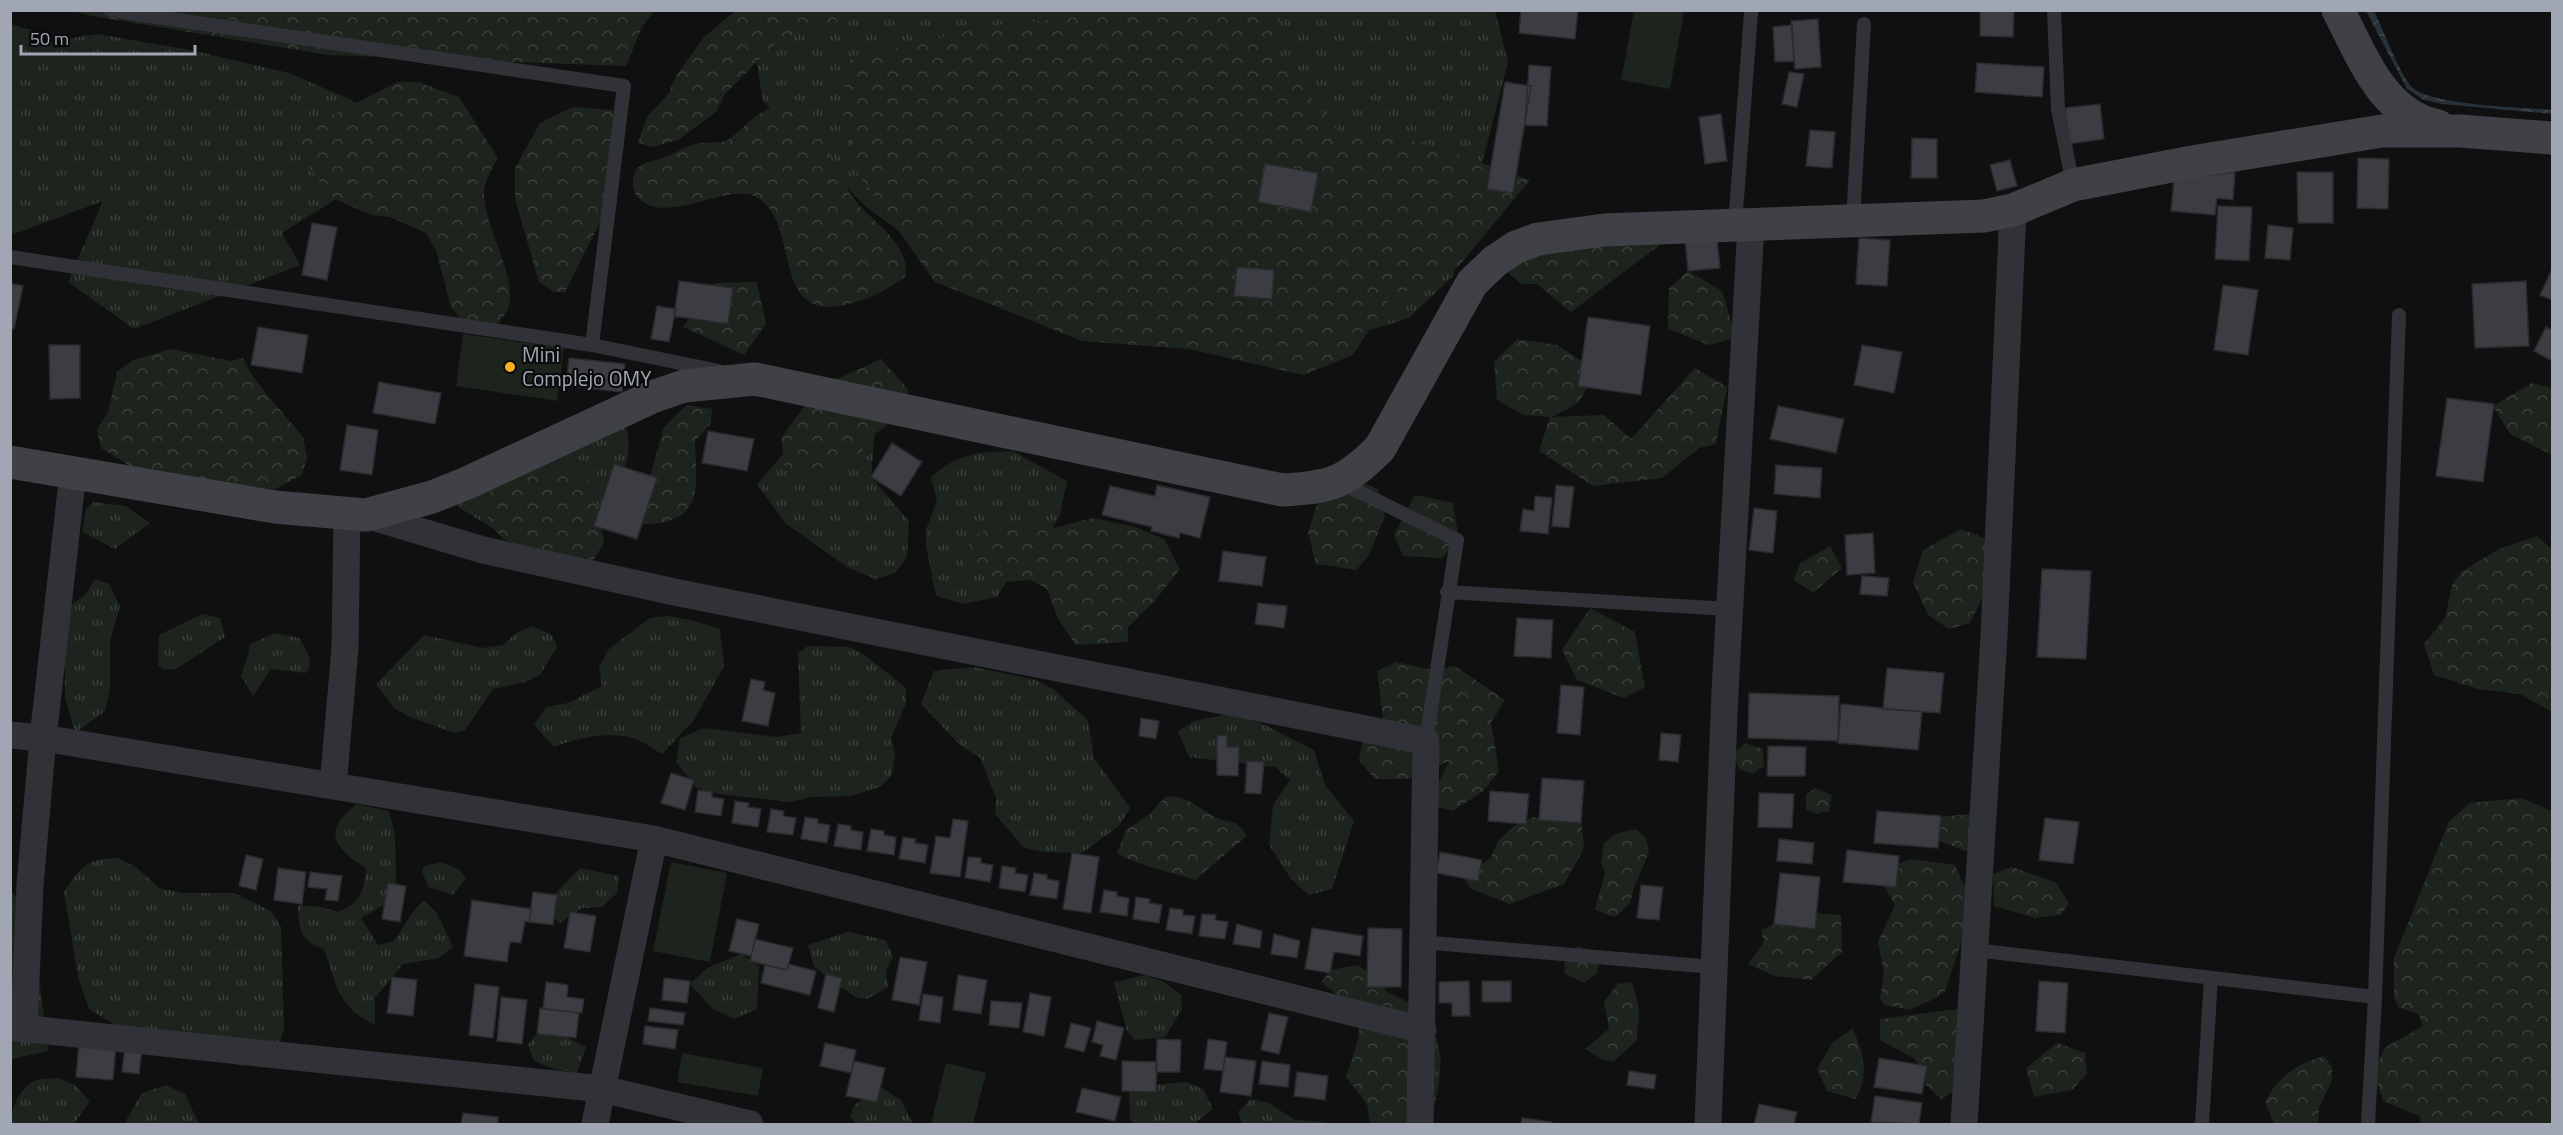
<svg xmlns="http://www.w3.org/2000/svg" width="2563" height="1135" viewBox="0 0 2563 1135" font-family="'Titillium Web',sans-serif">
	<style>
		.grass { fill: url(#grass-tufts) }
		.forest { fill: url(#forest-crowns) }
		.garden { fill: #1c241d }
		.water { fill: url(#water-waves) }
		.building { fill: #3c3d42; stroke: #2a2a2e; stroke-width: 1.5 }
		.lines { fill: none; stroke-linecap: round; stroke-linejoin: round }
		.lane { stroke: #313237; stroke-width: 14 }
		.street { stroke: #313237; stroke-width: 27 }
		.secondary { stroke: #3f4147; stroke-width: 33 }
		.poi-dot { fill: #f8af21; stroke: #0b0b0c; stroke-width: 2 }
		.labels { text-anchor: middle; stroke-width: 4.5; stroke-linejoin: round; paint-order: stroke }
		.poi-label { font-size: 21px; fill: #a0a6b3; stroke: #0b0b0c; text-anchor: start }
	</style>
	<defs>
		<pattern id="grass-tufts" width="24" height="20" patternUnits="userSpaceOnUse" patternTransform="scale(1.5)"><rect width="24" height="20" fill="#1c241d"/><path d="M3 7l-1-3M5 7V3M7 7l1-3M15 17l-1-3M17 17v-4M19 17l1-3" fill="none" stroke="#3a413b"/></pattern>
		<pattern id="forest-crowns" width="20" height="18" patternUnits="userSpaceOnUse" patternTransform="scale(1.5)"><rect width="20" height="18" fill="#1c241d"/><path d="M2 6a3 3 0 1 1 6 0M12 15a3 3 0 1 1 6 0" fill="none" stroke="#3a413b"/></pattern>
		<pattern id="water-waves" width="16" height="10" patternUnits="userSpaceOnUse" patternTransform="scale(1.5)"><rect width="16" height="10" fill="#283137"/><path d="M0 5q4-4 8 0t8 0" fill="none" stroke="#444c52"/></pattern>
	</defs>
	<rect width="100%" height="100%" fill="#101011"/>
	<!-- grass -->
	<path class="grass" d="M748,11h747l13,51 -55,214 -44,42 -61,19 -218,8 -145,-52 -119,-86 -103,-106z
		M11,24l30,9 -10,12 66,-11 93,16 99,23 65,28 37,56 -10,14 -99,62 18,32 -166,64 -66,-47 35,-81 -92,34z
		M618,409c3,8 9,18 10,27 5,32 -18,63 -34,90l-83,14 -54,-34 60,-57z
		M875,431l-4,46 38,44 -2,36 -12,16 -20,6 -28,-12 -62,-44 -28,-39 35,-40z
		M1013,451l54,30 -7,34 -18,32 -32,29 -13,21 -34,7 -27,-8 -10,-50v-16l11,-30 -6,-23c28,-24 46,-25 82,-26z
		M94,502l32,4 24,17 -35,26 -33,-17 4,-23z
		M95,579l14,5 11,22 -10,35v46l-5,24 -30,22 -10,-35v-37l-10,-31 15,-24 15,-11z
		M202,614l18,4 5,19 -49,32 -11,1 -7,-5 1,-30z
		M668,616l22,4 30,9 4,37 -30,54 -32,34c-9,-5 -19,-13 -29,-16 -23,-7 -58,0 -79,9l-20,-22 12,-18 22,-4 34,-17 -3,-19 10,-18 41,-31z
		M532,626l20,9 5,12 -17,28 -15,7 -32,7 -28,41 -11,3 -46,-17 -14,-8 -18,-24 48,-49 59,13 20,-3 12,-11z
		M274,633l25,5c7,12 16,22 7,35l-35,-4 -18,27 -12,-20 8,-24v-7z
		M808,646l40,1 17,8 41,33v15l-15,35 4,16 -3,21 -12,12 -30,9 -38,1 -21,5 -74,-8 -20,-6 -21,-26 4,-24 24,-10 73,9 24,-4 -3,-80z
		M973,667l63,13 17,9 35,31 6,38 36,50 -11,18 -37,27 -38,-1 -20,-4 -29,-34 1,-16 -16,-40 -21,-14 -38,-40 13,-33z
		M1230,714l31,9 53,27 11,35 29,36 -22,68 -23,6 -18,-16 -22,-34 4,-40 17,-25 -15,-13 -86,-10 -11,-26 16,-10z
		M357,804l31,7c12,27 5,57 10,86l-37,21 17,27 16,-4 21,-32 9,-9 13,13 16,34 -14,11 -36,6 -28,34v27c-38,-18 -38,-40 -51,-76 -25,-8 -25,-21 -26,-44l23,2 17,5c23,-9 26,-21 28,-44 -16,-9 -41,-27 -26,-47 4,-7 11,-12 17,-17z
		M118,858l18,9 23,21 24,5h51l37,18 10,16 3,102 -6,20 -36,17 -98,-23 -55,-34 -11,-32 -14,-85c17,-26 22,-33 54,-34z
		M441,862l19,8 6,8 -13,17 -25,-8 -6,-16 2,-5z
		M580,868l39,8 -2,17 -15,14 -20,1 -22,15 -16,-11 8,-15z
		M10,891l13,12 17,82 8,66 -37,8z
		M848,932l38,8 7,17 -7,14 2,16 -21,12 -12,-2 -41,-30 -6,-22z
		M741,954l18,12 -2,43 -23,10 -21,-10 -23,-25 17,-16z
		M1146,975l18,7 17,13 1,14 -17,28 -30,3 -8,-9 -13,-49z
		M556,1032l30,15 -9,26 -23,-4 -20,-8 -6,-16 6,-9z
		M58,1078l17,7 15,16 -16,23h-63c-1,-13 8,-35 22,-42 6,-4 17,-3 25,-4z
		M1186,1082l17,7 10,20 -19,15h-60l-4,-6 -1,-31z
		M166,1085l19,9 14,30h-75l18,-31z
		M882,1088l19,12 12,24h-56l-7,-7 4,-12z
		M1251,1099l18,4 26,17 29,2 5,2h-87l-4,-12z"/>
	<!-- forest -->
	<path class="forest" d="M73,11h581l-12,16 -16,39 -297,-11 -237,-39z
		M735,11h134l-12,6 -65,18 -17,9 -50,50 -9,18 -38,28 -26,7 -14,-4 9,-26 22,-24 7,-17 28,-39z
		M1117,11h166l-11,36 68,87 80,8 110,38 -72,87 -69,32 -36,56 -50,20 -114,-26 -107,-8 -147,-59 -77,-108 -17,-69 8,-45 139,-34 128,-13z
		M398,82h20l41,15 39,61c-6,11 -13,21 -14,34 -1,34 35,87 24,117 -2,5 -7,11 -11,15l-33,-2 -13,-15 -15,-57 -10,-17 -36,-16 -19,-2 -36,-16 -15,-16 -21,-32 7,-19 17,-12z
		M783,105l36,19c7,26 18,48 32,71 17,26 61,47 54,82 -20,14 -37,23 -61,28 -76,17 -41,-86 -90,-109 -28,-13 -93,33 -118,-1 -5,-8 -4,-24 4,-29 6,-4 15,-5 22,-8 11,-4 22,-10 33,-14 11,-3 27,1 36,-6 16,-13 29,-31 52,-33z
		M573,107l40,3 4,21 -11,80 -41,81h-11l-15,-10 -24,-83v-31l25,-45z
		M1534,227l131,14 -94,71 -34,-28h-16l-27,-24z
		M1688,271l34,20 14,47 -27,7 -41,-16 1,-41z
		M757,282l9,42 -22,31 -61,-28 32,-44z
		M1517,339l40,6 40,26 -19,32 -26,14 52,-2 27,24 64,-71 32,19 -11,57 -17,4 -37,30 -69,8 -54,-35 11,-34 -27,-2 -26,-15 -3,-38z
		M171,349l60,12 12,-3 9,17 12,16 39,46 4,20 -5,18 -36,19 -131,-25 -34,-21 -4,-19 11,-17 9,-40 16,-12z
		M881,359l27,30 -2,23 -30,21 -16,20 -37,24 -38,-7 -4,-32 37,-50z
		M2532,383l20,5v67l-42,-21 -17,-28z
		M687,405l25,4 -1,14 -16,18c2,46 9,83 -52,83l-2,-16 23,-81z
		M566,469l18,4 11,18 9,52 -10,16 -16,8c-28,-9 -93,-21 -91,-59 0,-6 3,-13 4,-18l34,-20z
		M1357,481l21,8 7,27 -17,41 -12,13 -40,-6 -8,-32 10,-30z
		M1415,495l38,8 6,37 -17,18 -39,-2 -9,-21z
		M1093,518l39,8 32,13 16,30 -27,34 -25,24v15l-52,3 -18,-26 -11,-30 -16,-9 -24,2 -43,-13 -1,-15 11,-18 33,-16 46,8z
		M1961,529l34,13 -6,43 -19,38 -21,6 -21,-14 -15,-33 10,-32z
		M2537,536l15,13v163l-32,-18 -42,-5 -44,-14 -10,-31 21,-26 7,-33 9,-13 38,-23z
		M1830,546l12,22 -29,25 -19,-13 6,-17z
		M1590,608l45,24 10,55 -21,11 -47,-18 -15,-30z
		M1396,662l37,8 22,-4 50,34 -14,23 8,48 -16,20 -30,20 -25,-7 21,-43 -41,18h-33l-16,-19 4,-21 20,-22 -6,-46z
		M1745,743l18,6 1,17 -12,8 -13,-5 -5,-15z
		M1815,788l17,7 -3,16 -13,3 -10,-5v-15z
		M1166,796c26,1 28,10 49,21 15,7 22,1 32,19l-52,44c-26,-9 -55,-13 -78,-27l9,-23 23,-15z
		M2521,798l31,13v313h-131l-1,-8 -37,-15 -9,-28 10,-25 39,-22 -5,-12 -20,-7 -4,-10v-39l55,-137 21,-18z
		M1973,814v33l-8,4 -36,-14 8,-20z
		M1534,817l47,1 3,30 -20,36 -54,20 -39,-15 -6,-9 26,-23 7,-16 16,-15z
		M1635,829l11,9 3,14 -14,33 -5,18 -15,14 -20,-7 10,-37 -4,-11 3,-19 11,-9z
		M1911,859l44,6 7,16 13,20 -30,90 -9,7 -27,12 -24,-5 -5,-6 4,-26 -6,-31 17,-37 -15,-26 5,-10z
		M2012,867l43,15 14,21 -8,12 -26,3 -41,-12 -1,-32z
		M1811,913l30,2 1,37 -31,28 -36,-4 -27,-12 16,-22 -3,-12 29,-12z
		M1579,946l21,9 -3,18 -13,10 -19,-9 -1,-19z
		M1358,965l24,18 4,8 32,16 18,30 5,20 -2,26 -8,41h-61l-3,-20 -21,-27c18,-54 23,-58 -25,-95l10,-12z
		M1632,982l7,26 -2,32 -24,22 -9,-2 -19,-11 24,-20 -5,-27 13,-18z
		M1957,1009l8,46 8,25 -32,19 -17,-16 -9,-24 -35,-19v-21z
		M1853,1028c10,27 17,44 3,71l-29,-8 -10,-22 15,-26z
		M2057,1043l28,10 2,21 -15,16 -38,7 -8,-29z
		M2324,1056l8,11v13l-13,28 -1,16h-44l-9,-22c14,-27 31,-37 59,-46z"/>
	<!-- garden -->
	<path class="garden" d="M1634,11h50l-14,78 -49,-9z
		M463,334l101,14 -7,53 -101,-15z
		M671,862l56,11 -17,89 -57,-11z
		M682,1053l81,15 -5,28 -81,-14z
		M946,1063l40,10 -13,51h-42z"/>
	<!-- water -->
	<path class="water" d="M2366,11h8c10,20 23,57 36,74 15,21 114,22 142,25v4l-110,-10 -18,-4 -17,-11z"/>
	<!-- building -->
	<path class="building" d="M1521,10h57l-3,29 -56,-6z
		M1980,10h34l-1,27 -33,-1z
		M1818,19l3,48 -26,2 -4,-48z
		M1792,25l2,36 -19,1 -2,-35z
		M1977,63l67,4 -2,30 -67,-5z
		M1529,65l22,2 -4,59 -22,-1z
		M1789,72l15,2 -7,33 -15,-3z
		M1505,82l26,4 -18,107 -26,-4z
		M2100,104l4,35 -35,5 -4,-36z
		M1721,114l6,47 -22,3 -6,-47z
		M1810,130l25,2 -3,36 -26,-2z
		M1912,138l25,1v39h-26z
		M2358,158l31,1 -1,50 -31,-1z
		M2010,160l7,26 -20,5 -7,-26z
		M1265,164l53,9 -7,39 -53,-10z
		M2235,172l-2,28 -16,-2 -2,17 -44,-4 3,-31z
		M2297,172h36v51h-35z
		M2218,206l34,1 -3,54 -34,-2z
		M312,223l25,4 -10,53 -25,-5z
		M2268,225l25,3 -3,32 -25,-2z
		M1717,238l3,30 -32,3 -3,-30z
		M1859,238l31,2 -3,46 -31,-2z
		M1237,267l37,3 -2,29 -38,-3z
		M2552,269v31l-12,-5z
		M679,281l54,7 -5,36 -54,-8z
		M2526,281l3,65 -54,2 -3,-64z
		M10,283l13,3 -9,43 -4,-1z
		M2223,285l35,5 -10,65 -34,-5z
		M657,306l19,3 -7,33 -18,-3z
		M1588,317l62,9 -9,69 -63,-9z
		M258,327l50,8 -6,38 -51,-8z
		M2546,327l6,3v31l-18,-10z
		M49,345h31v53l-30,1z
		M1862,345l40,7 -8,41 -40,-8z
		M569,358l56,6 -3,28 -56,-6z
		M379,382l62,11 -6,31 -62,-11z
		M2447,398l47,6 -11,78 -47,-6z
		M1778,406l66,13 -8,34 -66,-14z
		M347,425l31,5 -6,45 -32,-5z
		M708,431l46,8 -7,32 -45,-8z
		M892,443l30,19 -21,34 -30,-19z
		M614,464l43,14 -20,61 -43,-13z
		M1776,465l46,3 -2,30 -46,-4z
		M1157,485l53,12 -10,41 -20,-5 -1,5 -28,-7 1,-4 -50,-12 8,-29 45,10z
		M1556,485l18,2 -5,41 -17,-2z
		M1535,496l17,2 -4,36 -28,-3 3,-22 11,2z
		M1754,508l23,3 -4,42 -24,-3z
		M1873,533l2,40 -28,2 -2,-40z
		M1223,551l43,6 -4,29 -43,-5z
		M2042,569l49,2 -5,88 -49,-2z
		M1862,576l27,2 -2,18 -27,-2z
		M1258,603l29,3 -3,22 -29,-4z
		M1517,618l36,2 -2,38 -37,-2z
		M1887,668l57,5 -4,40 -57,-4z
		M751,679l14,3 -2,8 12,3 -7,33 -26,-5z
		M1561,685l23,2 -4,48 -23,-2z
		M1749,693l90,3 -1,45 -90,-3z
		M1841,704l81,8 -4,38 -80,-7z
		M1141,718l18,3 -3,18 -17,-3z
		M1661,733l20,2 -3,27 -19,-2z
		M1227,735v12h12l-1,29 -21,-1v-39z
		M1768,746l38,1 -1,29h-38z
		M1247,761l17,1 -3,32 -16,-1z
		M671,773l23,7 -9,30 -24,-7z
		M1542,778l42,3 -3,42 -42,-3z
		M698,790l14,2v5l12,2 -3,17 -26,-4z
		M1490,791l39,3 -3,30 -38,-3z
		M1759,793l35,1 -2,34 -34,-1z
		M735,801l14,2 -1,4 13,2 -3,18 -26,-4z
		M771,809l13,2 -1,5 13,2 -3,17 -26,-3z
		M1877,811l64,5 -3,32 -64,-5z
		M805,817l13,2v4l12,2 -3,18 -26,-4z
		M2045,818l34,4 -6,42 -34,-4z
		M953,819l15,2 -8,56 -30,-4 6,-37 14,2z
		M838,824l13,2v4l12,2 -2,18 -27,-4z
		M871,829l13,2v4l12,2 -2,18 -27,-4z
		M903,837l13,2 -1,4 13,2 -3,18 -26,-4z
		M1779,839l35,4 -2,21 -35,-3z
		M1847,850l52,6 -3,31 -53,-5z
		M1440,852l42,8 -4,21 -42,-8z
		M1072,853l27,4 -8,56 -28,-4z
		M246,855l17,4 -7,31 -17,-4z
		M968,857l13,1v5l12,2 -3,17 -25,-4z
		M1002,866l14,2 -1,5 13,2 -3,17 -26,-4z
		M278,868l28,4 -4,32 -28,-4z
		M310,872l32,4 -4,25 -13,-1 2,-11 -19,-2z
		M1034,873l13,2v4l12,2 -2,18 -27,-4z
		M1780,873l40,4 -5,52 -41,-5z
		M388,883l18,3 -6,36 -18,-3z
		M1641,885l22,2 -4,33 -22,-2z
		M1104,890l13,2v4l12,2 -2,18 -27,-4z
		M533,892l24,3 -4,30 -24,-3z
		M1136,897l14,2 -1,4 13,2 -3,18 -26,-4z
		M472,900l59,9 -2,13 -4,-1 -4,22 -11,-1 -3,20 -43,-6z
		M1170,908l13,2v5l12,1 -3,18 -26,-4z
		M570,912l26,4 -6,36 -26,-4z
		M1202,914l14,1 -1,5 13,2 -3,17 -26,-3z
		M737,919l22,5 -8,32 -22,-5z
		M1237,924l25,7 -2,17 -27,-4z
		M1312,928l51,8 -3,20 -26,-4 -4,21 -25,-4z
		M1368,928l34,1 -1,58h-34z
		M1274,934l26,7 -3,17 -26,-4z
		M755,939l38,9 -6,22 -37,-9z
		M900,957l27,5 -8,43 -27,-5z
		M788,964l28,7 -6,24 -49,-12 4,-18 22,5z
		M826,974l16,4 -8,34 -16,-4z
		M958,975l29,5 -6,34 -28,-4z
		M392,977l25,3 -4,36 -26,-3z
		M664,978l26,3 -3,22 -25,-3z
		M1469,981l1,35h-18v-13h-13v-21z
		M1482,981h29v21h-29z
		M2039,981l29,2 -3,50 -29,-2z
		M546,982l22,3 -1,12 17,2 -2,14 -39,-4z
		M475,984l24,3 -6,51 -24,-3z
		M1030,993l21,4 -7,39 -21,-4z
		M923,994l20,3 -3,26 -21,-3z
		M501,997l26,3 -5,44 -25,-3z
		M991,1001l31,2 -3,25 -30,-3z
		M540,1008l39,5 -3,25 -39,-4z
		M650,1008l35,5 -2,12 -35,-4z
		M1269,1013l19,4 -9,37 -18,-4z
		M1097,1021l27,7 -8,32 -16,-4 3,-11 -11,-3z
		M1071,1023l20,5 -7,24 -19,-5z
		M645,1026l33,4 -3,19 -32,-5z
		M1157,1039l24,1 -1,32h-24z
		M1208,1039l19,3 -4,29 -19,-2z
		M79,1042l37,3 -3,35 -37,-3z
		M825,1043l31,7 -5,23 -31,-7z
		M125,1046l17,2 -3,26 -17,-2z
		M1225,1057l31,4 -5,35 -31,-4z
		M1879,1058l48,8 -5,28 -48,-7z
		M854,1061l31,7 -8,34 -31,-6z
		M1122,1061l35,1 -1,30 -34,-1z
		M1262,1061l28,4 -2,22 -29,-3z
		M1629,1071l27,4 -2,14 -27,-4z
		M1297,1072l31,4 -3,24 -31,-4z
		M1082,1088l39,9 -6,24 -39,-9z
		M1875,1096l47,7 -3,21 -48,-2z
		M1759,1104l38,8 -3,12h-40z
		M463,1113l35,4v7h-37z
		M1522,1118l30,4v2h-31z"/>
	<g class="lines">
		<!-- lane -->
		<path class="lane" d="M110,10l514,76 -32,259
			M2054,10l4,99 15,76
			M1853,220l11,-196
			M1735,225l16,-212
			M10,257l582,88 127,26
			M1339,482l118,58 -31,201
			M1447,592l282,17
			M1421,942l292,25
			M1975,950l400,47
			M2202,1124l9,-146
			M2368,1124l7,-127 24,-682"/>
		<!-- street -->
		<path class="street" d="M366,515l117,35 196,43 747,148 -6,383
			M10,735l33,3 611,101 769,191
			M333,786l12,-138 2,-134
			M10,1027l592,62 148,35
			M24,1029l6,-144 13,-147 30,-265
			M595,1124l59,-285
			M1708,1124l17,-433 26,-467
			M1964,1124l30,-488 19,-426"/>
		<!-- secondary -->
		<path class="secondary" d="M2338,10c24,45 44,105 100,116
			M10,462l265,45 91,8 66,-18 35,-14 185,-86 32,-11 71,-7 527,111c47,-2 64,-7 98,-42l92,-165 23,-22 21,-14 22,-8 66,-9 380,-14 29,-6 60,-25 119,-23 190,-31h78l92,7"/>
	</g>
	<!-- markers -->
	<circle class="poi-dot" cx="510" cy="367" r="6"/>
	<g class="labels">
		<!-- poi labels -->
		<g class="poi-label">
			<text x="522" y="362">Mini<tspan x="522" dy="24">Complejo OMY</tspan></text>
		</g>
	</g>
	<!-- border -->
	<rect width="2563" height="1135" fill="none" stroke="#a0a6b3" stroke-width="24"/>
	<!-- scale -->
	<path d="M21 45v9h174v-9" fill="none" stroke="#a0a6b3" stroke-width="3"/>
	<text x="30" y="45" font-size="18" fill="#a0a6b3" stroke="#0b0b0c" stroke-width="4.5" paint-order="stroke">50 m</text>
</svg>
